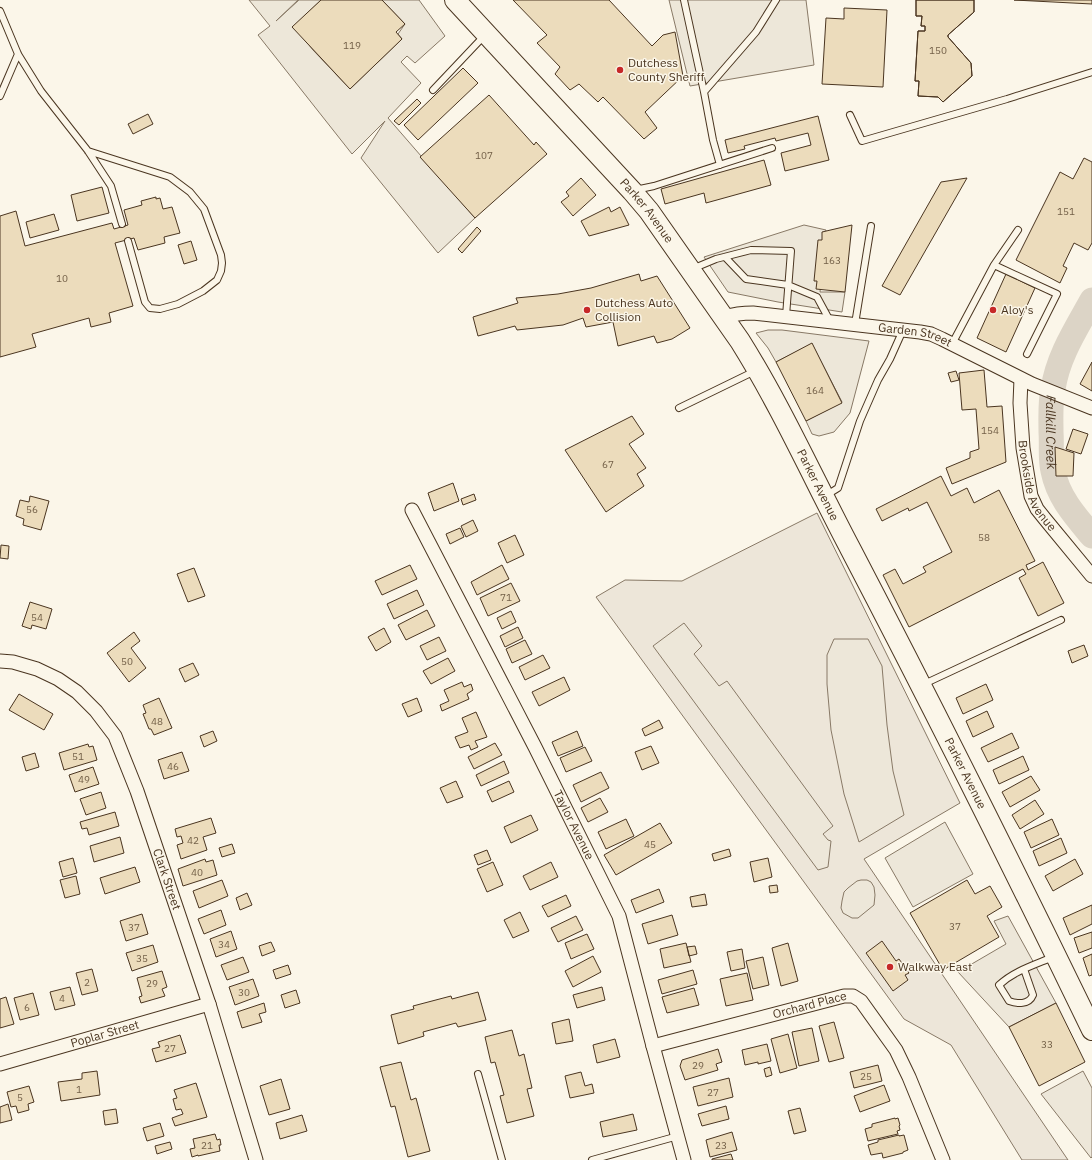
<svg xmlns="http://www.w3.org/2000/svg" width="1092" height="1160" viewBox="0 0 1092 1160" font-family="'IBM Plex Sans',sans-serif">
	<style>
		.green { fill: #ede6d9; stroke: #887966 }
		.parking { fill: #ede7d9; stroke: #887966 }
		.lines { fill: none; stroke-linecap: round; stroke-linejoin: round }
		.river { stroke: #dcd4c6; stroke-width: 25 }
		.building { fill: #ecdcbc; stroke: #4a3520 }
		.service-casing { stroke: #4a3520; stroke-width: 8 }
		.minor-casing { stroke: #4a3520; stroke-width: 15 }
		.primary-casing { stroke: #4a3520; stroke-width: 22 }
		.service { stroke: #fbf6e9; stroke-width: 6 }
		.minor { stroke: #fbf6e9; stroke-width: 13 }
		.primary { stroke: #fbf6e9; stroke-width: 20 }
		.poi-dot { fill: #c62828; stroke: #fbf6e9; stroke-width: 1.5 }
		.labels { text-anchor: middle; stroke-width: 3; stroke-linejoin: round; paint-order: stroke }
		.number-label { font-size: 10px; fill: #725f47 }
		.poi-label { font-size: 12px; fill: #4a3520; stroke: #fbf6e9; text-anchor: start }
		.street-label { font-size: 12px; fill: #4a3520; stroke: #fbf6e9 }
		.water-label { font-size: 13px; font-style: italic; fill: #4a3520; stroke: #fbf6e9 }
	</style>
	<rect width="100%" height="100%" fill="#fbf6e9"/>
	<!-- green -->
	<path class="green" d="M817,513l143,290 -96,56 204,301h-46l-71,-115 -47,-26 -308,-422 29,-17 57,1z"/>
	<!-- parking -->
	<path class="parking" d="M249,0h49l-22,21 23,-21h22l-27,26 19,24 37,39 52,-50 -4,-5 7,-10 -23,-24h37l26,36 -30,27 -8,-7 -6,6 20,21 -33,35 87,100 -37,35 -77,-95 24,-37 -33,33 -94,-119 12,-9z
		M669,0h137l8,65 -124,21z
		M804,225l22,5 -6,62h25l-3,20 -64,-10 -50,-10 -24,-35z
		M768,330h14l87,11 -19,72 -16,19 -15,4 -7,-2 -6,-13 36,-19 -30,-58 -36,18 -8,-14 -12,-15z
		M684,623l18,23 -8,8 25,32 8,-5 106,145 -10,8 5,6 3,1 -3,26 -10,3 -165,-224z
		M834,639h34l14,27 5,59 6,46 11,44 -45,27 -15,-48 -13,-64 -4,-46v-29z
		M945,822l28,52 -60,33 -28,-49z
		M861,880h6l4,2 3,5 1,8 -1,10 -16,13h-6l-9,-5 -2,-5 1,-7 2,-9 4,-4 9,-7z
		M1008,916l48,87 -47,24 -51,-55 48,-28 -12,-23z
		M1083,1071l9,17v69l-1,1 -50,-64z"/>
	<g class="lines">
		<!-- river -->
		<path class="river" id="s1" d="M1092,300c-16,29 -34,56 -39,89 -3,14 -2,28 -2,43 1,13 -1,27 2,39 5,26 22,45 39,65"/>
	</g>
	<!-- building -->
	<path class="building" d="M321,0h61l23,24 -9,8 6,7 -52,50 -58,-62z
		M513,0h96l43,46 11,-11 12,-3 8,44 -38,36 12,16 -13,11 -41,-42 -5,5 -19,-18 -9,6 -15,-16 5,-7 -23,-24 10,-8z
		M916,0h58v12l-26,23v2l23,26 1,13 -29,26 -5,-5 -20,-1 1,-15h-4l3,-50h7v-5h-4l1,-10h-6z
		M916,0h58v12l-26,23v2l23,26 1,13 -29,26 -5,-5 -20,-1 1,-15h-4l3,-50h7v-5h-4l1,-10h-6z
		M1014,0h78v4z
		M844,8l43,2 -4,77 -61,-3 4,-66 18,1z
		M463,68l15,15 -60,57 -14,-15z
		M489,95l45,50 2,-3 11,12 -72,64 -55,-61z
		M417,99l4,4 -22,22 -5,-4z
		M148,114l5,10 -20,10 -5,-10z
		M818,116l11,44 -44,11 -4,-18 30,-8 -3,-12 -32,8 -1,-3 -31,8 1,3 -17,4 -3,-13z
		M1084,158l8,4v81l-4,7 -14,-7 -11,23 4,2 -7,15 -44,-23 44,-88 13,7z
		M764,160l7,25 -65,18 -2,-10 -39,11 -4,-15z
		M581,178l15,17 -23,21 -12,-14 8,-6 -3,-4z
		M967,178l-67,117 -18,-9 59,-104z
		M102,187l7,26 -32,8 -6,-26z
		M156,197v2l4,-1 3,11 9,-2 8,26 -16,4 1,6 -27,7 -4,-12 -19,5 18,63 -24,7 2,9 -20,5 -2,-9 -57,16 4,13 -36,10v-141l16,-5 9,35 87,-23 2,6 14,-4 -4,-15 18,-5 -1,-4z
		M609,207l2,5 9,-5 9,18 -40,11 -8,-15z
		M54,214l5,16 -29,8 -4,-16z
		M852,225l-7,67 -29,-3 1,-8h-3l4,-41h4v-8z
		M477,227l4,4 -19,22 -4,-4z
		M191,241l6,19 -13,4 -6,-19z
		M639,274l2,7 16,-5 33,52 -18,11 -15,4 -3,-7 -36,10 -5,-24 -27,5 -3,-9 -20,7 -46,5 -2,-4 -37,10 -5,-19 45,-14 -2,-5 42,-4 33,-6z
		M1006,274l29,14 -29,64 -29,-14z
		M812,343l30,60 -36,18 -30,-59z
		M1092,362v29l-12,-7z
		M984,370l3,37 15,-1 4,56 -54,22 -6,-16 24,-10v-6l9,-3 -3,-40 -14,1 -3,-37z
		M956,371l3,9 -8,2 -3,-9z
		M632,416l12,18 -15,10 17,24 -9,6 7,12 -38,26 -41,-62z
		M1073,429l15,5 -7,20 -15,-5z
		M1055,447l19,6 -1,23h-17z
		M941,476l10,20 16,-8 7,15 25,-13 36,71 -9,4 2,5 15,-8 21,41 -26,13 -19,-38 7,-4 -3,-5 -114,58 -26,-52 12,-6 8,15 23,-12 -3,-5 29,-15 -25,-50 -18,9 -1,-3 -26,13 -6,-12z
		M453,483l6,18 -25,10 -6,-18z
		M474,494l2,6 -13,5 -2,-6z
		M30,496l19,5 -8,29 -18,-5 1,-6 -8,-3 4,-16 9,2z
		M473,520l5,11 -12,6 -5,-11z
		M460,528l4,9 -14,7 -4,-10z
		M515,535l9,20 -17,8 -9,-20z
		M1,545l8,1 -1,13 -8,-1z
		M410,565l7,14 -35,16 -7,-14z
		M502,565l7,14 -32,16 -6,-13z
		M194,568l11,28 -17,6 -11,-28z
		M511,583l9,18 -32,15 -8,-18z
		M417,590l7,15 -30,14 -7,-15z
		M30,602l22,7 -6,20 -14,-4 -1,4 -9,-3z
		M427,610l8,16 -29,14 -8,-15z
		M511,611l5,11 -14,7 -5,-11z
		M518,627l5,11 -18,9 -5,-11z
		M384,628l7,14 -15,9 -8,-14z
		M134,632l6,9 -9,7 15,20 -17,14 -22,-29z
		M439,637l7,14 -19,9 -7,-14z
		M525,640l7,14 -20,9 -6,-14z
		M1084,645l4,11 -16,7 -4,-12z
		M543,655l7,13 -25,12 -6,-13z
		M448,658l7,13 -24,13 -8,-13z
		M193,663l6,12 -14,7 -6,-13z
		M564,677l6,13 -31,16 -7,-14z
		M462,682l2,5 7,-3 2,6 -6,4 2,5 -27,12 -2,-6 9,-4 -5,-11z
		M986,684l7,16 -30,14 -7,-16z
		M19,694l34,20 -9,16 -35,-20z
		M159,698l13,30 -18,7 -3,-6h-2l-6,-15 3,-1 -3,-8z
		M417,698l5,13 -14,6 -6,-13z
		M987,711l7,16 -21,10 -7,-16z
		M476,712l11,25 -12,4 3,6 -7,3 -2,-5 -9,3 -5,-11 13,-5 -6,-14z
		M659,720l4,8 -18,8 -3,-7z
		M213,731l4,10 -13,6 -4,-11z
		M577,731l6,15 -25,10 -6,-14z
		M1012,733l7,15 -31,14 -7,-14z
		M495,743l7,12 -28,14 -6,-12z
		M88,744l1,3 4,-1 4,14 -33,10 -5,-17z
		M651,746l8,17 -17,7 -7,-18z
		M585,747l7,14 -26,11 -6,-14z
		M182,752l7,19 -25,8 -6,-19z
		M35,753l4,14 -13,4 -4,-14z
		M1023,756l6,14 -30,14 -6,-14z
		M504,761l5,12 -28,13 -5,-11z
		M93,767l6,17 -24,8 -6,-17z
		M601,772l8,16 -28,14 -8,-17z
		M1031,776l9,14 -30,17 -8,-15z
		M456,781l7,16 -16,6 -7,-15z
		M509,781l5,11 -22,10 -5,-11z
		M101,792l5,16 -20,7 -6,-16z
		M600,798l8,14 -20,10 -7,-14z
		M1035,800l9,14 -24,15 -8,-14z
		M115,812l4,14 -30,9 -2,-7 -5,1 -2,-7z
		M531,815l7,15 -27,13 -7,-16z
		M211,818l5,15 -13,4 4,13 -26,9 -4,-14 6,-2 -2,-7 -4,1 -2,-8z
		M626,819l8,17 -28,13 -8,-17z
		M1052,819l7,16 -28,13 -7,-16z
		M660,823l12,20 -56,32 -12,-20z
		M120,837l4,16 -30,9 -4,-16z
		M1061,838l6,15 -28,13 -6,-15z
		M232,844l3,9 -13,4 -3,-9z
		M729,849l2,7 -17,5 -2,-7z
		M487,850l4,10 -13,5 -4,-10z
		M73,858l4,15 -14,4 -4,-15z
		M768,858l4,19 -18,5 -4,-20z
		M205,859l1,3 7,-2 4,15 -34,11 -5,-17z
		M1075,859l8,15 -30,17 -8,-15z
		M493,862l10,23 -16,7 -10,-23z
		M551,862l7,15 -28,13 -7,-14z
		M135,867l5,15 -35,12 -5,-16z
		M76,876l4,18 -15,4 -5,-18z
		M222,880l6,16 -29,12 -6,-17z
		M967,880l8,14 15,-8 12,21 -15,9 12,21 -56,33 -33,-57z
		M777,885l1,7 -8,1 -1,-7z
		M659,889l5,13 -28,11 -5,-13z
		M247,893l5,12 -12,5 -4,-12z
		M705,894l2,11 -15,2 -2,-10z
		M566,895l5,11 -23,11 -6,-11z
		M1092,905v19l-22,11 -7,-17z
		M221,910l5,15 -22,9 -6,-15z
		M520,912l9,19 -16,7 -9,-18z
		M142,914l6,20 -22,7 -6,-20z
		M672,915l6,20 -30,9 -6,-20z
		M576,916l7,14 -25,12 -7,-14z
		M231,931l6,18 -21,8 -6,-18z
		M1092,932v16l-13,5 -5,-15z
		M587,934l7,15 -23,10 -6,-16z
		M882,941l14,20 3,-2 10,14 -4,2 3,5 -15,11 -27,-38z
		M271,942l4,9 -13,5 -3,-10z
		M686,943l5,19 -27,6 -4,-19z
		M788,943l10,38 -17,5 -9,-38z
		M153,945l5,17 -26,9 -6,-18z
		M695,946l2,8 -8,2 -2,-9z
		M742,949l3,19 -14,3 -4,-19z
		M1092,954v21l-3,1 -6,-18z
		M593,956l8,16 -28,15 -8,-16z
		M243,957l6,15 -22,8 -6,-15z
		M763,957l6,28 -16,4 -7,-28z
		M288,965l3,9 -15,5 -3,-9z
		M92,969l6,22 -16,4 -6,-22z
		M693,970l4,14 -35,10 -4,-14z
		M162,971l5,16 -5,2 3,7 -24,7 -2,-6 3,-1 -5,-18z
		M747,973l6,27 -27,6 -6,-27z
		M253,979l6,17 -24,9 -6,-18z
		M70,987l5,18 -20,5 -5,-18z
		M602,987l3,13 -28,8 -4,-13z
		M694,988l5,17 -32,8 -5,-16z
		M296,990l4,13 -15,5 -4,-13z
		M478,992l8,28 -28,7 -2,-4 -33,9 1,4 -26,8 -7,-29 23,-6 -1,-3 38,-10 1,3z
		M33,993l6,22 -19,5 -6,-22z
		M6,997l8,27 -14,4v-29z
		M264,1003l2,9 -7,2 3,8 -20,6 -5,-16z
		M1056,1003l29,59 -46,24 -30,-59z
		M569,1019l4,22 -17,3 -4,-21z
		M834,1022l10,36 -15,4 -10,-36z
		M812,1028l7,33 -20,5 -7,-34z
		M512,1030l7,26 5,-2 8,34 -5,1 7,27 -27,7 -7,-27 4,-1 -9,-33 -4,1 -6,-26z
		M788,1034l9,34 -17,5 -9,-34z
		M180,1035l6,18 -30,9 -4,-13 8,-2 -2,-5z
		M615,1039l5,18 -23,6 -4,-18z
		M767,1044l4,17 -13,3v-2l-13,3 -3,-15z
		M718,1049l4,13 -6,2 2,6 -33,10 -5,-14 2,-6z
		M401,1062l10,38 5,-2 14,53 -22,6 -13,-51 -4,1 -11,-40z
		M878,1065l4,16 -28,7 -4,-16z
		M770,1067l2,8 -6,2 -2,-8z
		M97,1071l3,24 -39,6 -3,-19 24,-3v-6z
		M581,1072l4,14 7,-2 2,9 -24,5 -5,-22z
		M729,1078l4,19 -35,9 -5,-19z
		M281,1079l9,30 -21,6 -9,-29z
		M196,1083l11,34 -32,9 -3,-8 11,-4 -2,-5 -5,1 -3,-11 4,-1 -3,-8z
		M884,1085l6,16 -30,11 -6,-16z
		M29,1086l5,16 -6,2 1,6 -11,3 -2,-7 -5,1 -4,-15z
		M8,1104l4,16 -12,3v-16z
		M726,1106l3,13 -27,7 -4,-12z
		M800,1108l6,23 -12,3 -6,-23z
		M116,1109l2,14 -13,2 -2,-14z
		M633,1114l4,16 -34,7 -3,-15z
		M302,1115l5,16 -27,8 -4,-16z
		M895,1118v1l3,-1 2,7 -1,1 1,4 -3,1 1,3 -30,7 -3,-12 7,-2v-3z
		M160,1123l4,13 -17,5 -4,-13z
		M732,1132l5,18 -27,7 -4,-17z
		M215,1134l2,6 3,-1 1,6h-2l1,6 -22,5v-1l-6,2 -2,-8 5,-1 -2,-9z
		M899,1135v1l5,-1 4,15 -5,2v1l-20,5 -1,-5 -11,2 -3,-10 10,-3v-2z
		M170,1142l2,7 -15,5 -2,-8z
		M731,1154l2,6h-21v-1z"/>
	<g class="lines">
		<!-- service casing -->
		<g class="service-casing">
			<path id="service" d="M684,0l20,92 52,-60 20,-32
				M0,11l18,43 23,37 47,60 23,35 11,38
				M433,90l52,-55
				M704,92l9,48 7,25
				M0,96l18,-42
				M850,115l12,26 145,-42 85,-27
				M88,151l82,26 20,15 14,17 17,46 1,8 -1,8 -4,9 -14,11 -25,13 -18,5 -10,-1 -5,-6 -17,-61
				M635,190l19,-4 118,-38
				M725,257l21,22 42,6 29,12 13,24
				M994,265l63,29 -30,60
				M692,269l24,-10 35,-9 40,1 -5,65
				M855,324l16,-98
				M952,344l42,-79 24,-35
				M679,408l76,-37
				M825,496l13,-8 22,-67 18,-41 12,-21 13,-29
				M924,684l137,-64
				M1024,969l9,26c-4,10 -16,9 -24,6l-10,-16c15,-14 35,-20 54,-28
				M478,1074l24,86
				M592,1160l86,-24"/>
		</g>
		<!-- minor casing -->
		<g class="minor-casing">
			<g id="minor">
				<path id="s2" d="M724,317c10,-3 19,-4 29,-4l167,19 11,2 11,5 90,45 60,24"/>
				<path id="s3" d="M1021,379l-1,24 3,45 8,48 6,13 8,10 47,57"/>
				<path id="s4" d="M412,510l123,237 84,169 34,130 31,114"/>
				<path id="s5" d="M0,661l13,1 24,7 21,10 19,13 19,19 19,25 22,55 72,213 47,156"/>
				<path id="s6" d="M653,1046l191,-50h9l8,5 35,49 13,27 34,83"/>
				<path id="s7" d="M0,1064l209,-60"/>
			</g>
		</g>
		<!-- primary casing -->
		<g class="primary-casing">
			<g id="primary">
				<path id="s8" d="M455,0l177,191 17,20 91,130c42,67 74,139 111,209 83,159 163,319 241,480"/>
			</g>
		</g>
		<!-- service -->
		<use href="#service" class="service"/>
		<!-- minor -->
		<use href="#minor" class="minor"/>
		<!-- primary -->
		<use href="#primary" class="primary"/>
	</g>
	<!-- markers -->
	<g class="poi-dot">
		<circle cx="620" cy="70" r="4"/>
		<circle cx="587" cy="310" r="4"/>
		<circle cx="993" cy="310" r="4"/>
		<circle cx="890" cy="967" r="4"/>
	</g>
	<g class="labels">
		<!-- number labels -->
		<g class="number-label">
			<text x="352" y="49">119</text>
			<text x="938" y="54">150</text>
			<text x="484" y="159">107</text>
			<text x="1066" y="215">151</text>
			<text x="832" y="264">163</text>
			<text x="62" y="282">10</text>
			<text x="815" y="394">164</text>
			<text x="990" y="434">154</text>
			<text x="608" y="468">67</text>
			<text x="32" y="513">56</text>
			<text x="984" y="541">58</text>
			<text x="506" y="601">71</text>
			<text x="37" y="621">54</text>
			<text x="127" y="665">50</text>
			<text x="157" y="725">48</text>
			<text x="78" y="760">51</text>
			<text x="173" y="770">46</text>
			<text x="84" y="783">49</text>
			<text x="193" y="844">42</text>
			<text x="650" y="848">45</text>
			<text x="197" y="876">40</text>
			<text x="955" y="930">37</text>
			<text x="134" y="931">37</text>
			<text x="224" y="948">34</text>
			<text x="142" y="962">35</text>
			<text x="87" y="986">2</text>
			<text x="152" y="987">29</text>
			<text x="244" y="996">30</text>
			<text x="62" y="1002">4</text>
			<text x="27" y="1011">6</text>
			<text x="1047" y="1048">33</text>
			<text x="170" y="1052">27</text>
			<text x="698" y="1069">29</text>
			<text x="866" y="1080">25</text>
			<text x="79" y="1093">1</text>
			<text x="713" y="1096">27</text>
			<text x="20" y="1101">5</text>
			<text x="207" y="1149">21</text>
			<text x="721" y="1149">23</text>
		</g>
		<!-- poi labels -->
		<g class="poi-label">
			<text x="628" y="67">Dutchess<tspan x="628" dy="14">County Sheriff</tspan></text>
			<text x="595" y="307">Dutchess Auto<tspan x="595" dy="14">Collision</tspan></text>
			<text x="1001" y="314">Aloy's</text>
			<text x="898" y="971">Walkway East</text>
		</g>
		<!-- street labels -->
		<g class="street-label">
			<text dy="4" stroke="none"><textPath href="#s8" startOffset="285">Parker Avenue</textPath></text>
			<text dy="4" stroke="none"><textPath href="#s2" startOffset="193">Garden Street</textPath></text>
			<text dy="4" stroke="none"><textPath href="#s3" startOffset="110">Brookside Avenue</textPath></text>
			<text dy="4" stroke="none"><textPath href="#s8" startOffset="609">Parker Avenue</textPath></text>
			<text dy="4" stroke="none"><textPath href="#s8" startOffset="933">Parker Avenue</textPath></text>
			<text dy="4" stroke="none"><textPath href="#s4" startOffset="354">Taylor Avenue</textPath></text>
			<text dy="4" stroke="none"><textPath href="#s5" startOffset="295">Clark Street</textPath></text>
			<text dy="4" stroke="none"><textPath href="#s6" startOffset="162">Orchard Place</textPath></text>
			<text dy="4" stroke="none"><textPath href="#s7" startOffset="109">Poplar Street</textPath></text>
		</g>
		<!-- water labels -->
		<g class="water-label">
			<text dy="5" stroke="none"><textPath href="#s1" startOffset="141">Fallkill Creek</textPath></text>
		</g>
	</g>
</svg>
